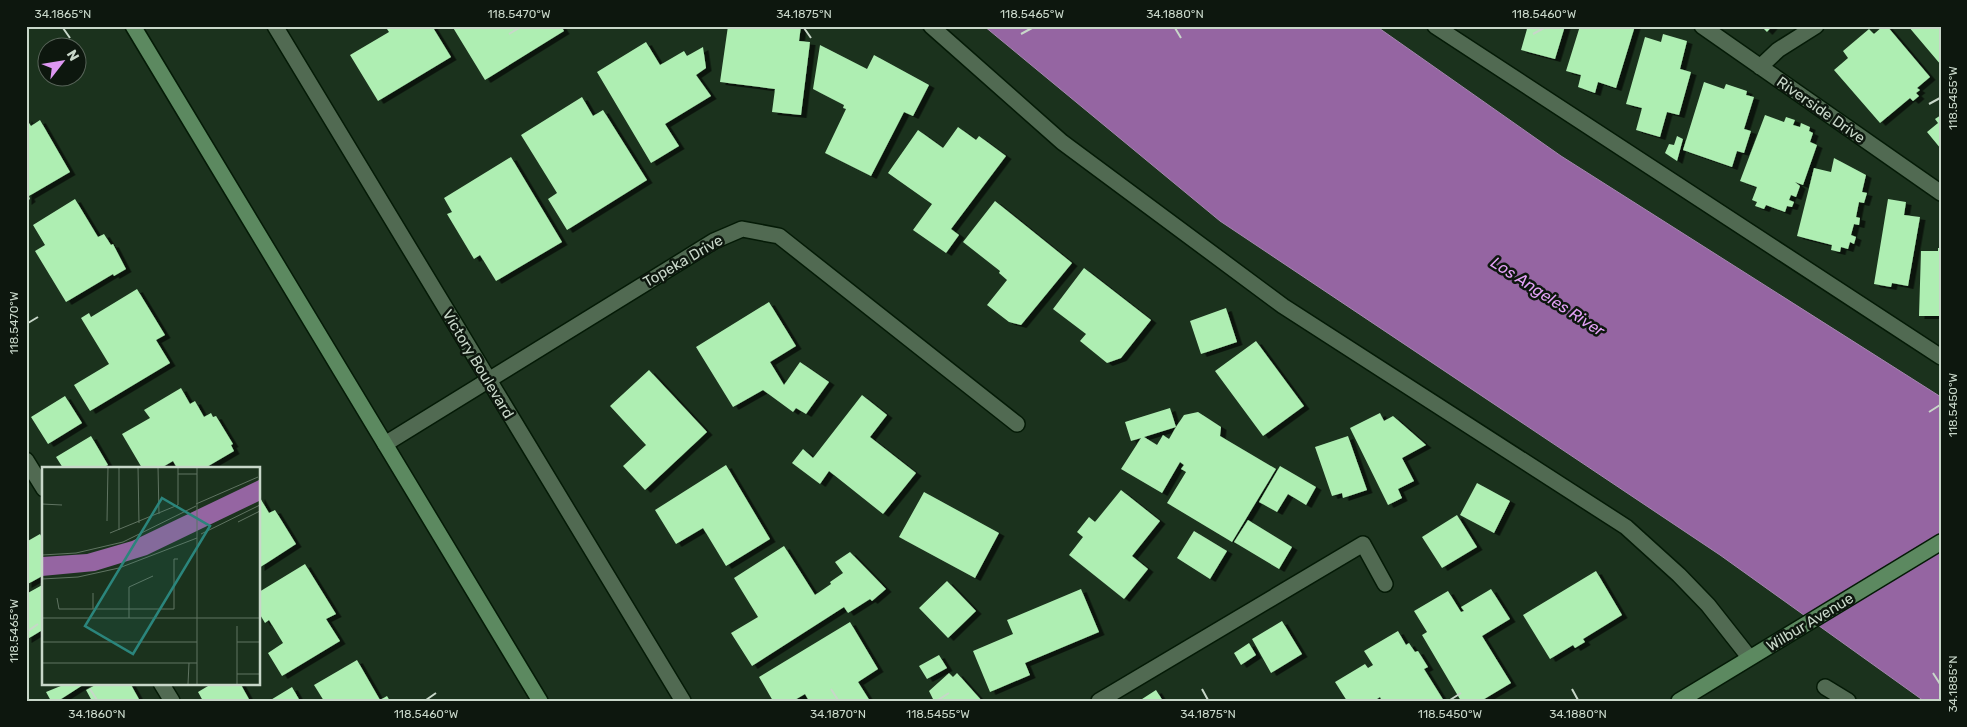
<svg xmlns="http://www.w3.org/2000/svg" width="1967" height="727" viewBox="0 0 1967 727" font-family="Rubik,sans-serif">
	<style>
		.water { fill: #9565a2; stroke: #a487ae }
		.building { fill: #aeeeb2; fill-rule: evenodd; filter: url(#shadow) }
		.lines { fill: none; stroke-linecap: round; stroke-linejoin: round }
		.minor-casing { stroke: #041a06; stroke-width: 18 }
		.major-casing { stroke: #041a06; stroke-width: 18 }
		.minor { stroke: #516a52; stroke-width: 15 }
		.major { stroke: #5c8960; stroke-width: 15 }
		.ticks { fill: none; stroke: #c8d7c9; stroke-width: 2 }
		.labels { text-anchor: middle; stroke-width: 5; stroke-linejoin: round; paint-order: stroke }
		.street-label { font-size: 15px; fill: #c8d7c9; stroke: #0d170e }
		.water-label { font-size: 16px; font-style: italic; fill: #e4a2f6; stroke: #0d170e }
		.inset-road { fill: none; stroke: #607462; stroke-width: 1 }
		.view { fill: #2b857c; fill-opacity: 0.15; stroke: #2b857c; stroke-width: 2.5 }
		.inset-edge { fill: none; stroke: #c8d7c9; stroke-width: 2.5 }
		.neatline { fill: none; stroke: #c8d7c9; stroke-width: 2 }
		.ticks-label { font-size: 12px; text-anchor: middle; fill: #c8d7c9 }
	</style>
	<defs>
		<filter id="shadow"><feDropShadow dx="5.5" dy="3" stdDeviation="0" flood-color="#0009"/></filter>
	</defs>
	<rect width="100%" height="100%" fill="#1b321d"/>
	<!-- water -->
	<path class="water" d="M984,26h392l185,130 380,241v304h-17l-204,-146 -500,-334z"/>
	<!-- building -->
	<path class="building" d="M385,26h47l19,31 -73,44 -28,-46 39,-23z
		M452,26h109l3,5 -79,49z
		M728,26h73l-2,15 11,1 -9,73 -29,-3 3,-23 -55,-7z
		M1565,26l-10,33 -34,-9 6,-21 -7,-3z
		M1580,26h55l-19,62 -18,-6 -3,11 -17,-6 3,-12 -15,-4z
		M1761,26h11l-5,6z
		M1883,26h4l43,51 -13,11 3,2 -4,3 3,3 -6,5 -3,-3 -30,25 -46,-53 14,-12 -5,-7 26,-22 5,5z
		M1908,26h33v39z
		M1663,34l24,7 -7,28 11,3 -12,43 -12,-3 -7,25 -24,-7 6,-22 -16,-4 19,-67 16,5z
		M646,42l14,23 24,-14 3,5 16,-9 3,21 -10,7 15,21 -46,28 14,22 -28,17 -54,-91z
		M820,45l47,24 7,-14 55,30 -16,31 -9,-4 -33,64 -46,-23 21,-44 -3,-1 1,-3 -31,-16z
		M1704,82l20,7 2,-5 21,7 -1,4 8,2 -10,32 7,2 -7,22 -7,-2 -5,16 -49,-17z
		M582,97l11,19 10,-6 44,70 -80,50 -19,-31 9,-6 -36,-58z
		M1765,115l19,7 2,-5 9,3 -2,5 7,2 1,-4 9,4 -1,4 4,2 -3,9 7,3 -14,40 -8,-3 5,4 -4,11 -5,-2 -2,5 5,2 -2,5 -5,-1 -2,6 -19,-7 -2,4 -9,-3 2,-4 -5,-2 5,-13 -17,-6z
		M1941,115v34l-14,-17 11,-9 -3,-4z
		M26,118l5,8 9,-6 30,52 -41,24 1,3 -4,3z
		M958,127l18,13 3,-4 27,20 -55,73 8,6 -13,18 -33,-23 19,-26 -44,-31 30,-43 25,18z
		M1677,136l6,3 -6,22 -12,-8 4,-9 5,1z
		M511,157l51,85 -66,39 -16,-26 -6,4 -27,-45 5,-2 -8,-14z
		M1834,158l32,17 -4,17 5,1 -3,10 -5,-1 -3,15 4,1 -1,7 -5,-1 -3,11 5,2 -2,7 -4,-2 -2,7 -7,-2 -1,5 -9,-2 1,-5 -35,-9 17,-68 17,4z
		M75,199l23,38 6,-3 7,11 2,-1 13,25 -12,7 -1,-2 -47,28 -31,-51 10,-6 -12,-20z
		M1888,199l18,3 -2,13 16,2 -12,69 -16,-3 -1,4 -17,-3z
		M995,201l77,62 -51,62 -12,-3 -22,-17 20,-25 -8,-7 1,-2 -37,-29z
		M1938,248h3v68h-22l2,-65h17z
		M1084,268l67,52 -30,38 -14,5 -27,-22 6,-7 -33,-25z
		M137,289l28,46 -9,5 14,23 -80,48 -16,-26 35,-21 -28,-46 8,-5 2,4z
		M769,302l27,44 -26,16 14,23 16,-23 29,20 -23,32 -10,-6 -3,4 -30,-22 -30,17 -37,-60z
		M1226,308l11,34 -36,12 -11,-33z
		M1256,341l48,65 -41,30 -48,-65z
		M649,370l58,62 -62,58 -22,-24 23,-21 -36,-39z
		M181,388l9,16 5,-3 9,16 7,-4 2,4 3,-1 17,28 -2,1 3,6 -29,17h-28l-4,-7 -12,7h-19l-20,-34 28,-16 -6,-8z
		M862,395l25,20 -17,22 46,36 -33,41 -54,-43 -9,13 -28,-21 11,-14 10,9z
		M65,396l17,27 -34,21 -17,-27z
		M1170,408l6,19 8,-12 14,-3 23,15 -1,9 56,33 -44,73 -65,-39 19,-31 -5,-3 3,-4 -4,-3 -18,31 -41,-24 20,-31 -10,3 -6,-19zM1176,427l-7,12 -6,-4 -6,10 -13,-8z
		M1380,413l4,8 9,-5 33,29 -24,13 12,23 -16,8 4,9 -14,7 -38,-77z
		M91,436l17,29 -6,3h-39l-7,-11z
		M1348,436l19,54 -24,8 -1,-5 -10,3 -17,-49z
		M726,465l44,74 -44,27 -23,-38 -27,16 -21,-34z
		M1280,466l36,21 -10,18 -18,-11 -11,18 -18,-10z
		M1477,483l33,18 -16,32 -34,-18z
		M1121,490l39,31 -28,35 16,13 -24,30 -55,-44 14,-18 -6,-5 12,-15 6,5z
		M924,492l75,41 -24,45 -76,-41z
		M259,496l10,17 6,-3 21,34 -37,24z
		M1457,515l20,32 -35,21 -20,-31z
		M1248,520l44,27 -13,22 -45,-27z
		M1194,531l33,20 -17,28 -33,-21z
		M40,534l4,7v34l-18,10v-43z
		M784,546l31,49 16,-11 -1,-2 13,-9 -8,-11 15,-10 36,37 -14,12 -2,-2 -22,14 -4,-6 -92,59 -21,-33 27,-16 -24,-39z
		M305,564l31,50 -10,5 14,22 -58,35 -14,-23 15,-10 -14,-23 -4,3 -6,-10v-21z
		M1596,571l26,44 -39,24 2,3 -10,6 -2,-3 -23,14 -27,-44z
		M947,581l29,30 -28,27 -29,-30z
		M44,584v45l-18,11v-46z
		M1081,589l18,43 -74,31 5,12 -40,17 -17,-41 40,-17 -6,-14z
		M1491,589l19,30 -28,17 29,47 -30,18h-20l-39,-66 5,-3 -13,-21 34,-20 13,21 3,-1 -3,-4z
		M1282,621l20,33 -31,19 -19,-34z
		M850,622l28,47 -20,13 12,19h-61l-4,-7 -12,7h-20l-14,-24z
		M1398,631l8,14 3,-2 6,9 3,-1 10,16 -4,2 20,32h-62l-2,-4 -6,4h-27l-12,-19 30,-18 3,4 5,-3 -9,-14z
		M1249,643l7,12 -15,10 -7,-12z
		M939,655l8,13 -20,11 -8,-13z
		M357,660l23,40 7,-4 3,5h-66l-10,-16z
		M949,673l4,4 4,-4 25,28h-48l-5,-10z
		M68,683h18l-28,18h-7l-5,-9z
		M99,683h31l10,18h-48l-6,-11z
		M213,683h27l10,18h-47l-5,-9z
		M292,687l8,14h-31z
		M1156,690l7,11h-24z"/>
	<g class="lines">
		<!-- minor casing -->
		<g class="minor-casing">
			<path id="minor" d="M275,26l408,675
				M931,26l131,116 221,164 343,221 53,48 29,30 41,52
				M1435,26l506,331
				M1702,26l239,167
				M1760,67l18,-17 38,-24
				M385,444l329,-203 28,-12 37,7 238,188
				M26,460l18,29
				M161,683l11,18
				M1825,687l23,14
				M1099,701l264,-157 22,40"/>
		</g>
		<!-- major casing -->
		<g class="major-casing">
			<path id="major" d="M133,26l407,675
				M1679,701l262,-159"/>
		</g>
		<!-- minor -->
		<use href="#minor" class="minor"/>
		<!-- major -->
		<use href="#major" class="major"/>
	</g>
	<!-- ticks -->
	<path class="ticks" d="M63,28l7,10M804,28l7,10M1175,28l6,10M509,34l10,-6M1021,34l11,-6M1533,34l11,-6M1929,104l11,-6M28,323l10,-6M1929,412l11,-7M28,631l10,-7M1933,673l7,11M90,689l7,11M831,689l7,11M1202,689l6,11M1572,689l6,11M426,700l10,-7M938,700l11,-7M1450,700l11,-7"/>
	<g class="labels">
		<!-- street labels -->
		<g class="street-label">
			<text transform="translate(1821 110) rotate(35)" y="5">Riverside Drive</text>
			<text transform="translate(683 261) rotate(-30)" y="5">Topeka Drive</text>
			<text transform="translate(478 364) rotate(59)" y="5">Victory Boulevard</text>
			<text transform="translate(1810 622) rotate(-31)" y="5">Wilbur Avenue</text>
		</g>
		<!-- water labels -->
		<g class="water-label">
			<text transform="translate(1548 296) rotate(33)" y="6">Los Angeles River</text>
		</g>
	</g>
	<!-- overview -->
	<g transform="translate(42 467)">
		<rect width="218" height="218" fill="#1b321d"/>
		<path d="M217,13v21l-112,54 -52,16 -53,5v-19l45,-3 45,-13z" fill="#9565a2"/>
		<path class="inset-road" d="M77,0v63M96,0l1,56M116,0l1,47M155,0v217M136,7h19M0,37l20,1M154,37l62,-27M65,54l1,-54M196,55l22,-11M68,66l68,-28v-38M159,67l59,-29M0,88l34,-2 47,-11 73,-36M0,112l36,-2 41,-9 78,-30M51,126v16M15,131l2,11h115v-50h4M0,151h218M87,151v-31l24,-11M0,175h155M195,175h23M0,196h155M195,207h23M146,217l1,-21M195,217v-58"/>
		<path class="view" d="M120,31l48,28 -77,128 -48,-28z"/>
		<rect width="218" height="218" class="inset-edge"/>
	</g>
	<!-- border -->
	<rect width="1967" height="727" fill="none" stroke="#0d170e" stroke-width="55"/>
	<!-- north arrow -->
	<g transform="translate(62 62) rotate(59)"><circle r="24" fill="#0d170e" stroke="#586459"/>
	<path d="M0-4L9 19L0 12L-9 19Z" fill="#de98f2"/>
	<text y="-8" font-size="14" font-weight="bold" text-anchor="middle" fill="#c8d7c9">N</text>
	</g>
	<rect x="28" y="28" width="1912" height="672" class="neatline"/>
	<g class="ticks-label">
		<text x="63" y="18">34.1865°N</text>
		<text x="519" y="18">118.5470°W</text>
		<text x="804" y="18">34.1875°N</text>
		<text x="1032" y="18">118.5465°W</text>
		<text x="1175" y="18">34.1880°N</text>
		<text x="1544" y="18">118.5460°W</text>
		<text transform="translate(1953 98) rotate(-90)" y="4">118.5455°W</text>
		<text transform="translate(14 323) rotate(-90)" y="4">118.5470°W</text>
		<text transform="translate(1953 405) rotate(-90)" y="4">118.5450°W</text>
		<text transform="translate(14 631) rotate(-90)" y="4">118.5465°W</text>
		<text transform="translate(1953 684) rotate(-90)" y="4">34.1885°N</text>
		<text x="97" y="718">34.1860°N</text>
		<text x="426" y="718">118.5460°W</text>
		<text x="838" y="718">34.1870°N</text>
		<text x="938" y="718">118.5455°W</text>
		<text x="1208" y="718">34.1875°N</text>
		<text x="1450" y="718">118.5450°W</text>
		<text x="1578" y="718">34.1880°N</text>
	</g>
</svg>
